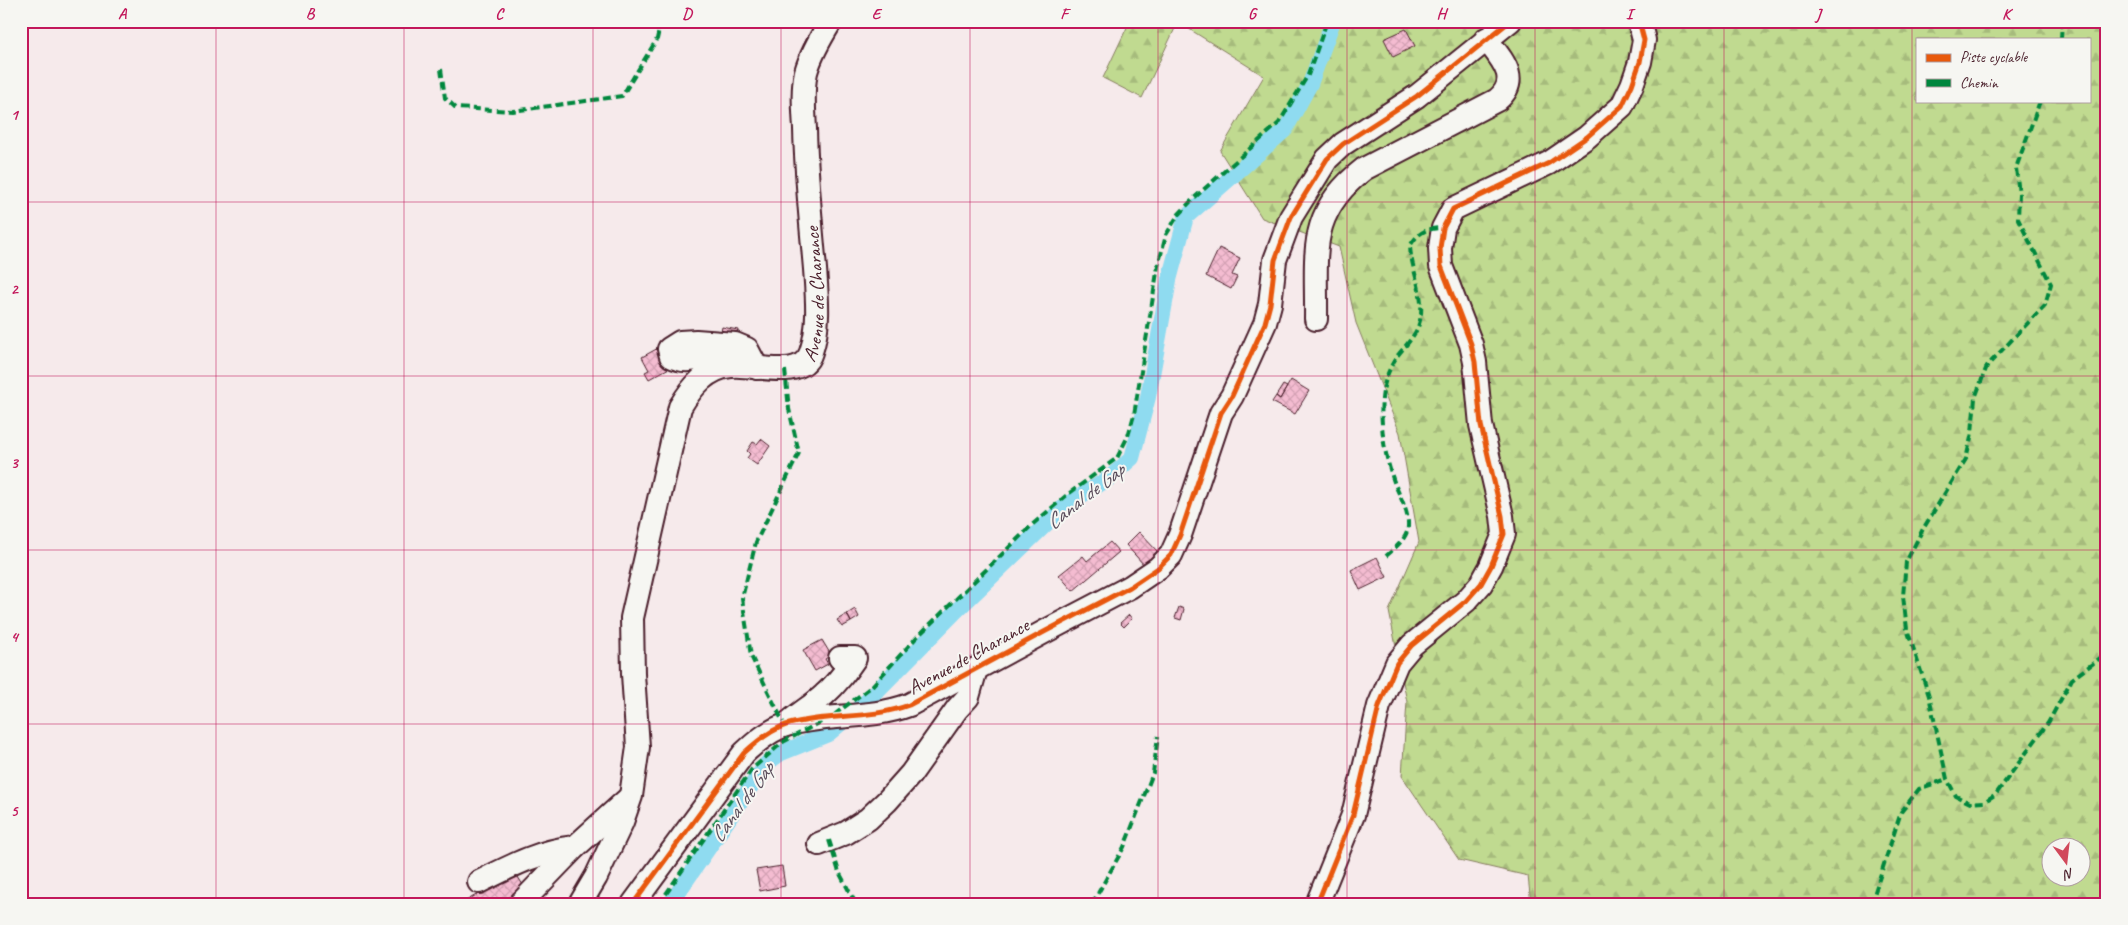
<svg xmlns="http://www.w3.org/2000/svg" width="2128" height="925" viewBox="0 0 2128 925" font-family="Caveat,sans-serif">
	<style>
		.forest { fill: url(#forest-firs); stroke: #857c5e; fill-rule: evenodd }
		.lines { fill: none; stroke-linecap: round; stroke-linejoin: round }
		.canal { stroke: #8fdbf0; stroke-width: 16 }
		.building { fill: url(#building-cross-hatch); stroke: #4a1f2b }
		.minor-casing { stroke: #4a1f2b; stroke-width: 26 }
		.minor { stroke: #f6f6f2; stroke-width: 22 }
		.quiet { stroke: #00873e; stroke-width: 4; stroke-dasharray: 8 4; stroke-linecap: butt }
		.cycleway-casing { stroke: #f6f6f2; stroke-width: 8 }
		.cycleway { stroke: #e8590c; stroke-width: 5 }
		.grid { fill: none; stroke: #c2185b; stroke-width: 1; stroke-opacity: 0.55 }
		.labels { text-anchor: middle; stroke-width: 4; stroke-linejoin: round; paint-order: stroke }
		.street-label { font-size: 20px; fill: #4a1f2b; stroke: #f6f6f2 }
		.water-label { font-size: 21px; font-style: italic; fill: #5b4e5c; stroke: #f6f6f2 }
		.neatline { fill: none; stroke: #c2185b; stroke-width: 2 }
		.grid-label { font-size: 16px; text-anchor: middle; font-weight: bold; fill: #c2185b }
	</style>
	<defs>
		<pattern id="forest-firs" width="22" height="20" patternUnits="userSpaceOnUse" patternTransform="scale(1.25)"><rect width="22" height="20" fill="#c0da90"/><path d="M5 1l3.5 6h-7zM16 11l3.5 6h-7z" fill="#a6bb7c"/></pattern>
		<pattern id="building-cross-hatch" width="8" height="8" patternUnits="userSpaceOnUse" patternTransform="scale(1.25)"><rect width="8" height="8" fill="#f4bcd1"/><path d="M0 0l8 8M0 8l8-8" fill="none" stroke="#d3a1b4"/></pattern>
	</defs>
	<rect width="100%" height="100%" fill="#f6eaeb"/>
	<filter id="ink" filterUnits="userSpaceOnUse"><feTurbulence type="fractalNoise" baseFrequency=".02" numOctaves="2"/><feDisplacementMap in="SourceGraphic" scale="10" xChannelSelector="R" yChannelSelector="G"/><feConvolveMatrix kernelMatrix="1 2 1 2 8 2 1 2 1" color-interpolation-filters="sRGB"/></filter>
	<g filter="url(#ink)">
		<!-- forest -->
		<path class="forest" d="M1130,21h977v883h-576l-3,-28 -69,-16 -57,-84 5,-74 -18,-91 30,-69 -19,-109 -44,-110 -17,-76 -77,-29 -42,-67 44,-75 -86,-54 -36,76 -39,-20zM1917,39h172v62h-172zM2050,848h30v30h-30z"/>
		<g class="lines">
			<!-- canal -->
			<path class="canal" d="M670,904l97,-141 14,-10 47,-19 37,-31 89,-90 112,-108 42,-26 24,-21 16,-61 21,-117 17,-63 99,-87 25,-46 23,-63"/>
		</g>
		<!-- building -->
		<path class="building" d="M1406,29l9,17 -22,11 -9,-18z
			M1219,248l21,10 -8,17 5,2 -6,12 -25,-13z
			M722,327l16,3 -2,9 -16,-3z
			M660,347l11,20 -22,12 -4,-7 4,-2 -7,-13z
			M1291,380l18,11 -14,23 -23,-12 4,-6 4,3z
			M1283,385l4,2 -7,12 -4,-3z
			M761,439l9,7 -13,19 -10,-7 3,-4 -3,-3 6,-9 4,2z
			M1139,532l20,21 -15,12 -18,-20z
			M1110,542l9,10 -46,39 -14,-16 24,-19 4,5z
			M1377,557l10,20 -27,13 -9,-20z
			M1179,607l5,2 -3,11 -6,-2z
			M855,609l4,8 -8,5 -4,-8z
			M847,614l4,8 -9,5 -5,-7z
			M1129,615l3,4 -8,8 -4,-4z
			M822,640l9,15 -6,4 3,5 -13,7 -12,-21z
			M782,866l3,20 -25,5 -4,-21z
			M515,872l11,18 -23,14h-42z"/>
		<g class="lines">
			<!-- minor casing -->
			<g class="minor-casing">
				<g id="minor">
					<path d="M1316,319c1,-66 -10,-105 48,-150l133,-69c25,-21 4,-41 -11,-61"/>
					<path d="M732,365c-3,-2 -7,-5 -10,-7 -16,-6 -31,9 -51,-2l-2,-7 11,-7 16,-1 39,3 12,5 10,19"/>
					<path d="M786,725c12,-11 26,-19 38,-30 13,-11 22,-24 31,-37h-15"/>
					<path d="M819,844l27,-11 22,-14 19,-18 24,-27 46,-65 11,-12 8,-28"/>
					<path d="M479,882c32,-16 60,-31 96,-35"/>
					<path d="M520,904l55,-57 53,-48"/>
					<path id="s1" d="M580,904l16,-27 26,-55 9,-26 7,-49 -5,-73 -1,-56 48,-211c12,-20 27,-39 51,-41 22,-3 71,16 80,-14 9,-26 6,-55 4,-83 -4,-46 -9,-93 -10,-140 -1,-18 -3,-39 1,-57 5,-18 15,-35 25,-51"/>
					<path d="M633,904l111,-151c12,-11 26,-23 42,-28 40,-12 83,-5 123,-20l137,-74 84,-44 28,-19 13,-13 9,-20 41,-122 11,-17 33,-73 5,-19 5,-44 16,-43 36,-58 16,-15 74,-48 93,-75"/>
					<path d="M1317,904l36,-89 26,-109 18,-43 15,-18 54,-44 15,-17 10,-18 13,-32 -2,-18 -21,-91 -6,-63 -4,-18 -30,-78 -1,-18 3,-20 10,-19 96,-46 38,-26 35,-31 10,-21 8,-23 4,-22 -5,-19"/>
				</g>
			</g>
			<!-- minor -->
			<use href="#minor" class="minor"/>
			<!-- quiet -->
			<path class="quiet" d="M1641,25l11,-4
				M2061,39l1,-18
				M441,69l4,29 11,10 57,3 109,-15 35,-57 4,-18
				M2040,101l-24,67 3,26 -1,25 33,65 -6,21 -58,61 -12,32 -3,35 -6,26 -43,70 -17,33 -3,34 4,33 22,67 18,83 9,17 14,7 14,-1 12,-8 52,-71 24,-44 35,-26
				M785,370l4,39 10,44 -43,89 -14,56 9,58 34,70
				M1386,556c9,-8 22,-18 22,-30 1,-16 -10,-32 -15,-47 -6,-18 -10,-36 -11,-55 -2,-25 1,-48 16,-69 8,-10 17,-19 21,-31 8,-26 -8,-53 -9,-78 8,-14 17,-18 33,-18
				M834,715l37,-28 45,-49 117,-114 34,-29 50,-37 11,-22 6,-21 24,-149 8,-31 12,-20 16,-17 85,-75 29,-48 19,-54
				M829,840l10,32 17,32
				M659,904l93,-135 31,-27 38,-20
				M1092,904l32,-57 29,-74 5,-37
				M1871,904l30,-92 18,-23 28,-10"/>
			<!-- cycleway casing -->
			<g class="cycleway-casing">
				<path id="cycleway" d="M633,904l111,-151c12,-11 26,-23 42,-28 40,-12 83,-5 123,-20l137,-74 84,-44 28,-19 13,-13 9,-20 41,-122 11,-17 33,-73 5,-19 5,-44 16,-43 36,-58 16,-15 74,-48 93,-75
					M1317,904l36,-89 26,-109 18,-43 15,-18 54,-44 15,-17 10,-18 13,-32 -2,-18 -21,-91 -6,-63 -4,-18 -30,-78 -1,-18 3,-20 10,-19 96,-46 38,-26 35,-31 10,-21 8,-23 4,-22 -5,-19"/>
			</g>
			<!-- cycleway -->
			<use href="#cycleway" class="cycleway"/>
		</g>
	</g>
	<!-- grid -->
	<path class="grid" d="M216,21v883M404,21v883M593,21v883M781,21v883M970,21v883M1158,21v883M1347,21v883M1535,21v883M1724,21v883M1912,21v883M21,202h2086M21,376h2086M21,550h2086M21,724h2086"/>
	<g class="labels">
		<!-- street labels -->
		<g class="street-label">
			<text dy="7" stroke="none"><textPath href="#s1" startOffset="729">Avenue de Charance</textPath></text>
			<text transform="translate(968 656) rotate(-29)" y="7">Avenue de Charance</text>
		</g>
		<!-- water labels -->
		<g class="water-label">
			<text transform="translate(1085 496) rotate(-38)" y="7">Canal de Gap</text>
			<text transform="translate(742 802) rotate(-54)" y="7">Canal de Gap</text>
		</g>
	</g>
	<!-- margin -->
	<rect width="2128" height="925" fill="none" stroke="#f6f6f2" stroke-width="55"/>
	<!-- legend -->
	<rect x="1916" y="38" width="175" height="65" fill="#f6f6f2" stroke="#b1a0a2"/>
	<rect x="1926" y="54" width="25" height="8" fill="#e8590c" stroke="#b1a0a2"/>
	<text x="1960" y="62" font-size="15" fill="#4a1f2b">Piste cyclable</text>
	<rect x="1926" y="79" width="25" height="8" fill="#00873e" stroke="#b1a0a2"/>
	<text x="1960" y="88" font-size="15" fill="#4a1f2b">Chemin</text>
	<!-- north arrow -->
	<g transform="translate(2066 862) rotate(165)"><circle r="24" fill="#f6f6f2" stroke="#b1a0a2"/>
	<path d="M0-4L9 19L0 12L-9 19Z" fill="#d1495b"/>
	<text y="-8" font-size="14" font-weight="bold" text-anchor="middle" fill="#4a1f2b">N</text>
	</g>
	<rect x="28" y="28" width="2072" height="870" class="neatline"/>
	<g class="grid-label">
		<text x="122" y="19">A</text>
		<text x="310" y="19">B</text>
		<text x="499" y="19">C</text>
		<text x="687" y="19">D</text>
		<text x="876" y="19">E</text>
		<text x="1064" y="19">F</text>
		<text x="1252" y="19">G</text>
		<text x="1441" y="19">H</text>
		<text x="1629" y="19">I</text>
		<text x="1818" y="19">J</text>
		<text x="2006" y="19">K</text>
		<text x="14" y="120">1</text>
		<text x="14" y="294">2</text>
		<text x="14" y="468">3</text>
		<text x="14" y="642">4</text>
		<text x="14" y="816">5</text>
	</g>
</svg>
